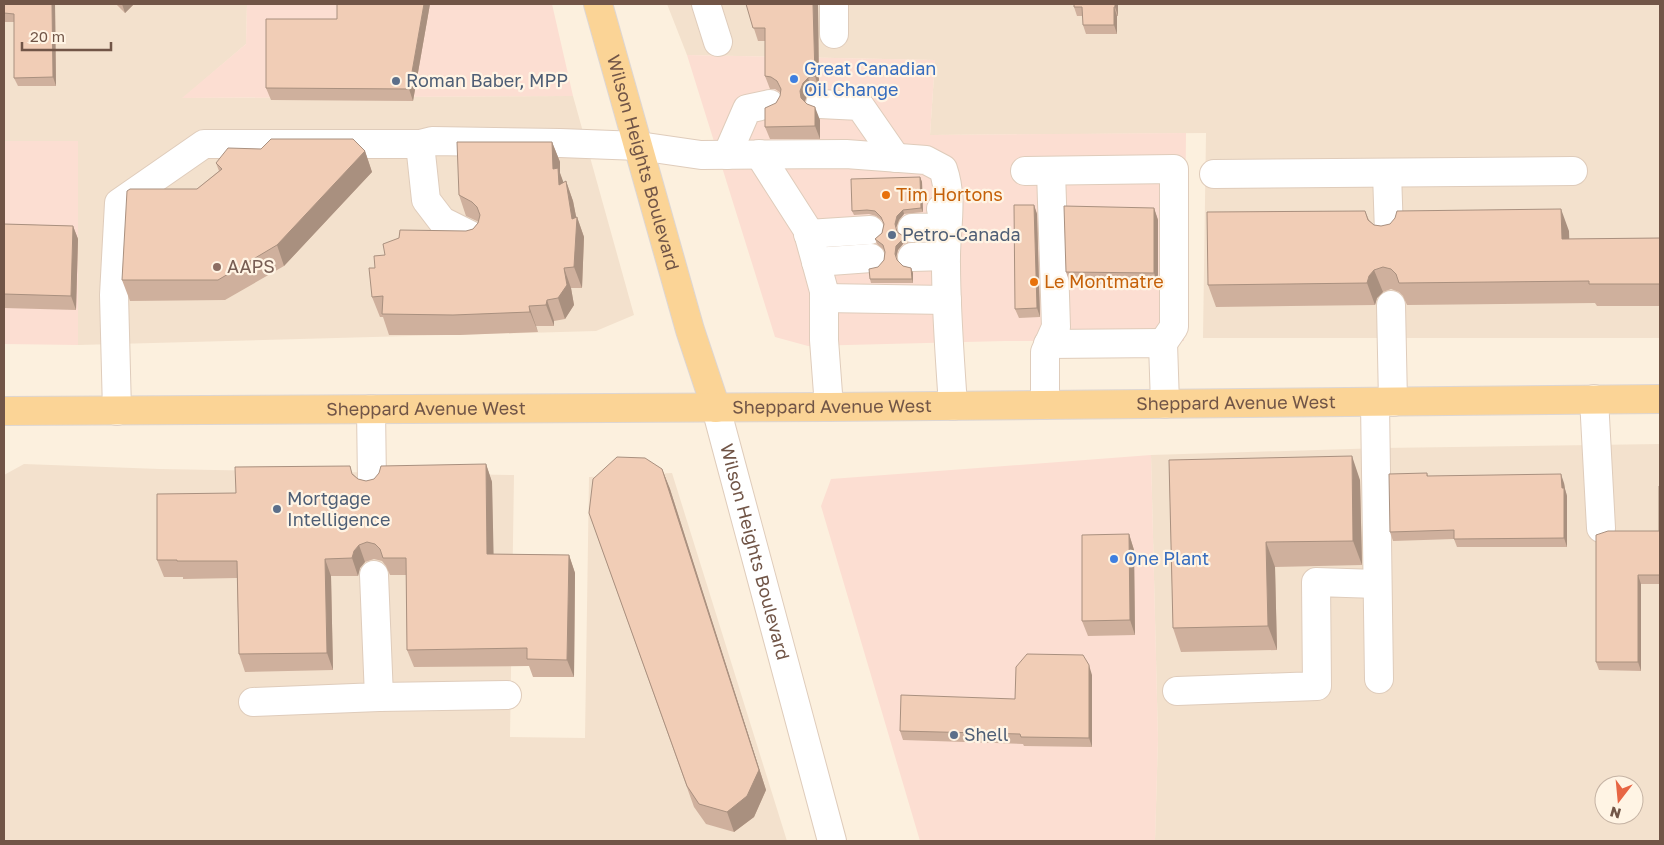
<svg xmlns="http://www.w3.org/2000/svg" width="1664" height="845" viewBox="0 0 1664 845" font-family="'Golos Text',sans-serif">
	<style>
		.residential { fill: #f3e1cd; fill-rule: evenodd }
		.commercial { fill: #fcded2 }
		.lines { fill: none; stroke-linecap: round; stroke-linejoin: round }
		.minor-casing { stroke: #dfccbb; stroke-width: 30 }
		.major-casing { stroke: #ddd6d3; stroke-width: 30 }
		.minor { stroke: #fff; stroke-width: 28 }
		.major { stroke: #fbd496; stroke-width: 28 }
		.wall { fill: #cfb09d }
		.shaded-wall { fill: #a9907f }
		.building { fill: #f1cdb6; stroke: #a9907f }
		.shop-dot { fill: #3f7fe0; stroke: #fff4e4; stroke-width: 2 }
		.service-dot { fill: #5c6f8a; stroke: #fff4e4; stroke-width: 2 }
		.food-dot { fill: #e8710a; stroke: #fff4e4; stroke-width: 2 }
		.education-dot { fill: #8d6e63; stroke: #fff4e4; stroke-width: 2 }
		.labels { text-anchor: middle; stroke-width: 4.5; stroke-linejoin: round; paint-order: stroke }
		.shop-label { font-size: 18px; fill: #366cbe; stroke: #fff4e4; text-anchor: start }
		.service-label { font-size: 18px; fill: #4e5e75; stroke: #fff4e4; text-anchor: start }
		.street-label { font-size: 18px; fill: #715547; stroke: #fff4e4 }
		.food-label { font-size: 18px; fill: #c56008; stroke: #fff4e4; text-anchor: start }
		.education-label { font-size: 18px; fill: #785e54; stroke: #fff4e4; text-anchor: start }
	</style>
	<rect width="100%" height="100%" fill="#fcf0de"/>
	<!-- residential -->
	<path class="residential" d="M4,4h243l-1,40 -63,54 390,-2 61,219 -38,16 -518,14v-204h-74z
		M667,4h993v334h-457l3,-205 -276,2 5,-75 -248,-5z
		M1660,444v397h-505l3,-102 -7,-284 231,-7zM1604,785h30v30h-30z
		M24,464l136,5 354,6 -4,262 75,1 4,-261 83,-4 115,368h-783v-366z"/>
	<!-- commercial -->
	<path class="commercial" d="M247,4h305l21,92 -391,2 64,-54z
		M687,55l248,5 -5,75 256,-2 -2,208h-179l-197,5 -33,-9z
		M4,141h74v204l-74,-1z
		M1151,455l7,284 -3,102h-235l-99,-335 10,-27z"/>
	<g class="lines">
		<!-- minor casing -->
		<g class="minor-casing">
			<g id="minor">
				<path d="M706,4l12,38"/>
				<path d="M834,34v-30"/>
				<path d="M820,104l40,2 36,52"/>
				<path d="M420,144l6,56 16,21 30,15"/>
				<path d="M759,154l48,75 17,62v49l5,67"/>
				<path d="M727,155l20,-46 23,-5"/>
				<path d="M1025,171l149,-2v158l-11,16"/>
				<path d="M1387,173l2,60"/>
				<path d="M1214,174l359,-3"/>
				<path d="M912,228l34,-1 -5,-18"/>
				<path d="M808,234l62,-4"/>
				<path d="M912,257l34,-1"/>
				<path d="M816,262l55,-4"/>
				<path d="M824,298l123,2"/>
				<path d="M1391,305l2,97"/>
				<path d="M1048,344l115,-1 2,61"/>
				<path d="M1594,399l7,129"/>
				<path d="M1375,403l4,276"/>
				<path d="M1045,405v-53l11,-25 -5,-156"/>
				<path id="s1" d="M716,408l116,433"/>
				<path d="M371,409l1,74"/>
				<path d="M117,411l-3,-116 5,-92 85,-59h216l12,-3 128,2 79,3 62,9 145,-1 80,6 17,9c11,32 2,62 3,95 0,47 4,95 7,142"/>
				<path d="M1177,691l140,-5 -1,-104 61,2"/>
				<path d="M379,697l128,-2"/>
				<path d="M253,702l126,-5 -5,-122"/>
			</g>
		</g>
		<!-- major casing -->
		<g class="major-casing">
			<g id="major">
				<path id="s2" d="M598,4l92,326 26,78"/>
				<path id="s3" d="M4,411l825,-4 831,-8"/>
			</g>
		</g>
		<!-- minor -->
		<use href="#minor" class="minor"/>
		<!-- major -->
		<use href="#major" class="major"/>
	</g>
	<!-- wall -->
	<path class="wall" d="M4,4h51l1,82h-38l-4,-8v-56h-10z
		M116,4h18l-9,9z
		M337,4h93l-17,97 -142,-1 -5,-12 71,-69z
		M746,4h72l1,85 -7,1 -5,5 -2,7 15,18v19h-50l-5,-12 11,-24 4,-7 1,-3 -6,-4h-5l-5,-13v-35h-7z
		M1074,4h101h-57v12h-1v18h-31l-3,-9v-9h-6l-3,-9z
		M552,142l8,20v11l3,10 3,-2 7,20 3,16h1l7,20 -2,51h-11l3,17 -9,14 -11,2v5h-18l2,6 -78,3h-71l-6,-18h-3l-8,-20 3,-29 10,-13 88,-26 6,-7 -13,-6 -7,-21z
		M261,149l104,2 7,21 -88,94 -59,34 -95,1 -8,-21 75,-91 22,-18 -3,-8z
		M920,177l2,5 1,30 -19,2 -5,6 -3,8 2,4 8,6 2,5 -5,1 -5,6 -2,8 1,3 6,5 8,2 2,5v10h-42l-1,-4 14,-19 1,-8 -1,-2 -7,-6 -2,-5 7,-6 2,-9 -1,-3 -7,-5 -7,-2 -15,1 -2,-4z
		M1034,205l3,9 3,103 -21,1 -4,-9z
		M1154,208l4,12v65l-88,-1 -4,-12z
		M1365,211l4,9 5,5 7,1 188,5v8l91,-1v68h-63l-2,-3 -188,2 -4,-9 -4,-4 -8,-3 -8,3 -6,6 -2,7 -159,2 -8,-22z
		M4,224l69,2 5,13 -2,71 -72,-2z
		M1169,460l191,20 2,85 -87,2 2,83 -96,2 -8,-24z
		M486,464l6,18 1,72 76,1 6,18 -1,104h-41l-4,-11 -115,1 -7,-17 -1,-75h-16l-4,-9 -4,-5 -8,-2 -9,3 -5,6 -2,8h-27l2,94 -88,2 -6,-18 -2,-76 -54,1v-2h-19l-7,-17 79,-67 117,-19 5,5 8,2z
		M662,469l8,20 96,301 -12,27 -20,15 -28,-8 -12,-17 -105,-294z
		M1427,473l1,3 136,7 1,6 2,7v51h-110l-3,-8 -61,2 -3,-9z
		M1660,486v98h-19v87l-42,-1 -3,-8 63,-131z
		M1129,534l5,16 1,85 -47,1 -6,-15z
		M1092,675v72l-68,-1 -1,-2 -120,-4 -3,-9 115,-32z"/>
	<!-- shaded-wall -->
	<path class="shaded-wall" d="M52,4h3l1,82 -3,-9z
		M122,4h12l-9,9z
		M424,4h6l-17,97 -4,-12z
		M813,4h5l1,85 -4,-13z
		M1115,4h3v12l-3,-9z
		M1114,7l3,9v18l-3,-9z
		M808,78l4,12 -5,5 -3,9 -3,-6 -1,-7 3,-8z
		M815,107l5,13v19l-5,-13z
		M552,142l8,20v11l6,16 1,16 -14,-36z
		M365,151l7,21 -88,94 -7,-21z
		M920,177l2,5 1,30 -2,-4z
		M566,181l7,20 4,20v-4l7,20 -2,51 -8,-21 -2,-48z
		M1034,205l3,9 3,103 -3,-9z
		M1154,208l4,12v65l-4,-12z
		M1561,209l8,22 1,30 -8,-22z
		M903,210l1,4 -5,6 -3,8 -1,-4 2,-8z
		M73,226l5,13 -2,71 -5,-14z
		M902,240l1,4 -5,6 -2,8 -1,-4 1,-8z
		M564,268l7,20 3,17 -9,14 -7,-21z
		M911,268l2,5v10l-1,-4z
		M1374,270l9,22 -6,6 -2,7 -8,-22 2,-7z
		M547,300l7,21v5l-8,-21z
		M529,306l7,20 2,6 -8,-20z
		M1352,456l8,24 2,85 -9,-24z
		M486,464l6,18 2,90 -7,-18z
		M662,469l8,20 96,301 -12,27 -20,15 -7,-20z
		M1561,474l3,9 1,6 2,7v51l-3,-9z
		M1129,534l5,16 1,85 -5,-15z
		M1266,542l9,25 2,83 -9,-24z
		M359,545l6,17 -5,6 -2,8 -6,-18 2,-7z
		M569,555l6,18 -1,104 -7,-17z
		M325,559l6,17 2,94 -6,-17z
		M1638,575l3,9v87l-3,-9z
		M1089,665l3,10v72l-3,-9z"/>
	<!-- building -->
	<path class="building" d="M4,4h48l1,73 -39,1v-64l-10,-1z
		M337,4h87l-15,85 -143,-1v-69h71z
		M746,4h67l2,72 -7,2 -5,5 -3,8 1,7 6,6 8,3v19l-50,1v-19l11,-5 4,-7 1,-7 -4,-8 -6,-4 -6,-1v-48h-12z
		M1074,4h41v3h-1v18h-31l-1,-18h-8z
		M271,139h82l12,12 -88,94 -59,35h-96l5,-89 3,-2h67l25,-20 -6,-6 12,-15 33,1z
		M457,142h95l1,27 5,-1 1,17 7,-4 6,38 5,-2 -3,50 -10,1 3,17 -9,13 -11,2 -1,5 -17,1 1,6 -77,3 -71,-1 1,-18 -11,1 -3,-29h6l-1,-12 11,-1 -2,-11 16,-6 1,-8 66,1 7,-2 5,-6 2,-8 -3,-8 -5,-5 -13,-7z
		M920,177l1,31 -18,2 -6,6 -2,8 2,8 9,6 -4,2 -6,6 -1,8 2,6 6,6 8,2 1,11h-42l-1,-10 9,-2 6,-7 1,-8 -2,-7 -8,-6 7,-6 2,-9 -3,-7 -6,-6 -8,-1 -15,1 -1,-32z
		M1014,205h20l3,103 -22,1z
		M1064,206l90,2v65l-88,-1z
		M1561,209l1,30 98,-1v46h-71v-3l-190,2 -3,-9 -5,-5 -8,-2 -9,3 -5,6 -2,7 -159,2 -1,-73 158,-1 3,9 6,5 7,1 9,-2 5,-6 2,-7z
		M4,224l69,2 -2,70 -67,-2z
		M1352,456l1,85 -87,1 2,84 -95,2 -4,-168z
		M617,457l28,1 17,11 97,301 -12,26 -20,16 -28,-8 -12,-18 -98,-273 4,-34z
		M486,464l1,90 82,1 -2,105 -40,-1v-11l-120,2 -1,-92h-23l-3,-9 -5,-5 -8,-2 -8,3 -5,6 -2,7 -27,1 2,94 -88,1 -2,-93h-60v-1h-20v-66l79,-1 -1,-26 115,-1 2,8 6,5 8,2 8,-2 5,-6 2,-7z
		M1427,473v3l134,-2 1,14h2v50l-110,1v-9l-64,2 -1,-58z
		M1659,486h1v89h-22v87h-42v-127l12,-4h51z
		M1129,534l1,86 -48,1v-86z
		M1027,654l56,1 6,10v73l-68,-1 -1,-3 -120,-3 1,-36 114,4 1,-32z"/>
	<!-- markers -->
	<g class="shop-dot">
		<circle cx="794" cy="79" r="5"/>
		<circle cx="1114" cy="559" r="5"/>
	</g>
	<g class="service-dot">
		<circle cx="396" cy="81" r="5"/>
		<circle cx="892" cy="235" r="5"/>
		<circle cx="277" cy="509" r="5"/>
		<circle cx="954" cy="735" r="5"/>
	</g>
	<g class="food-dot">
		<circle cx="886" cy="195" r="5"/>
		<circle cx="1034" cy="282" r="5"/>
	</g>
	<circle class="education-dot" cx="217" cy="267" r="5"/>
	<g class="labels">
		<!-- shop labels -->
		<g class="shop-label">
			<text x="804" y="75">Great Canadian<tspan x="804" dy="21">Oil Change</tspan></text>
			<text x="1124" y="565">One Plant</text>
		</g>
		<!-- service labels -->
		<g class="service-label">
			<text x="406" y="87">Roman Baber, MPP</text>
			<text x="902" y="241">Petro-Canada</text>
			<text x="287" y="505">Mortgage<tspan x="287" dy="21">Intelligence</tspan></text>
			<text x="964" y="741">Shell</text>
		</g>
		<!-- street labels -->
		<g class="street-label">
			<text dy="6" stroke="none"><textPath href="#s2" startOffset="165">Wilson Heights Boulevard</textPath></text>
			<text dy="6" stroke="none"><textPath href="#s3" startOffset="1232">Sheppard Avenue West</textPath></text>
			<text dy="6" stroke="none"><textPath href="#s3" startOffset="828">Sheppard Avenue West</textPath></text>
			<text dy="6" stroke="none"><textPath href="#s3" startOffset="422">Sheppard Avenue West</textPath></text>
			<text dy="6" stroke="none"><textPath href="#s1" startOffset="149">Wilson Heights Boulevard</textPath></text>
		</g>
		<!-- food labels -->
		<g class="food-label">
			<text x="896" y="201">Tim Hortons</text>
			<text x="1044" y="288">Le Montmatre</text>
		</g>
		<!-- education labels -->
		<g class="education-label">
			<text x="227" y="273">AAPS</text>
		</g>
	</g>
	<!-- border -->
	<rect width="1664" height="845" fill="none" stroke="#715547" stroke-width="10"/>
	<!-- north arrow -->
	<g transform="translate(1619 800) rotate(196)"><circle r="24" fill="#fff4e4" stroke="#c6b4a5"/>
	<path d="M0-4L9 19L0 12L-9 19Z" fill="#e76543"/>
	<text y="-8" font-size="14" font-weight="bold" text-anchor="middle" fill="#715547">N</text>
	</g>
	<!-- scale -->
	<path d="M22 42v8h89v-8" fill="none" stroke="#715547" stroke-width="2.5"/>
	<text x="30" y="42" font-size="15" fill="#715547" stroke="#fff4e4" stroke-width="4" paint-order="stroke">20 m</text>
</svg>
